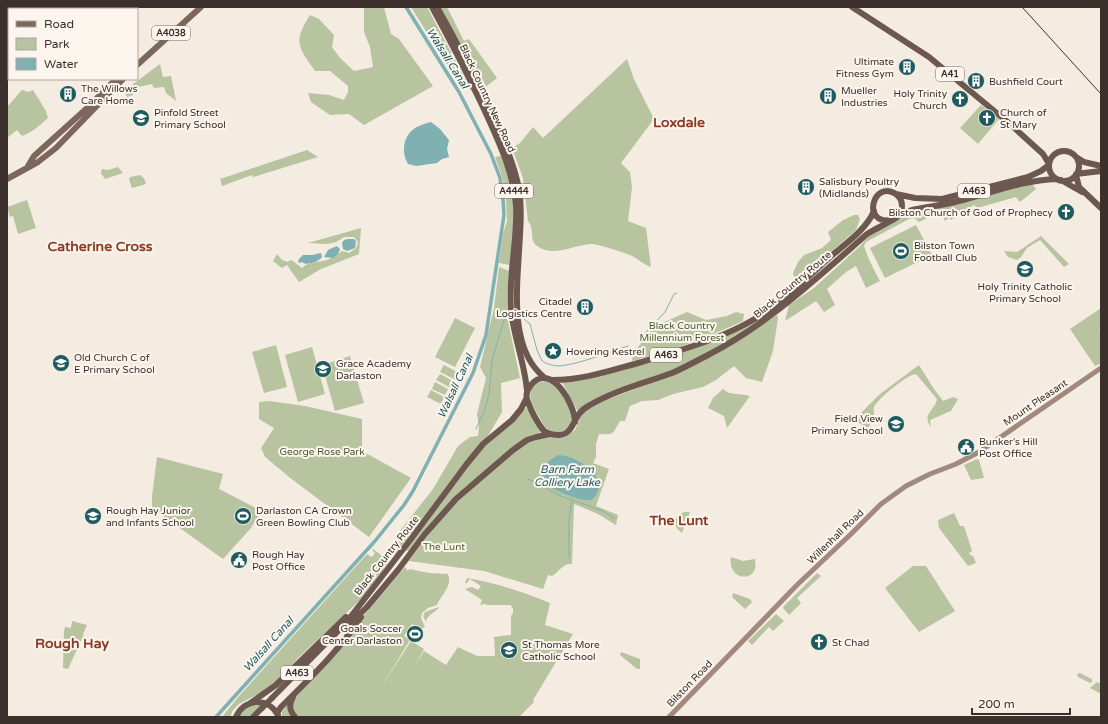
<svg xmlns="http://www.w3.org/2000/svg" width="1108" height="724" viewBox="0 0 1108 724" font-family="'Varela Round',sans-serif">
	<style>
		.green { fill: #b8c4a0 }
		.water { fill: #7fb0b2 }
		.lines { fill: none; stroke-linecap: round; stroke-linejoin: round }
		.stream { stroke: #7fb0b2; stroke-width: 1 }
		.canal { stroke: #7fb0b2; stroke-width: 3.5 }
		.secondary { stroke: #a18a7d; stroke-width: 5 }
		.primary { stroke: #7d675c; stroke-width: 6 }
		.trunk { stroke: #6c584f; stroke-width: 6 }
		.tram { stroke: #3b302b; stroke-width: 1 }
		.trunk-bridge { stroke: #6c584f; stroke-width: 6 }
		.labels { text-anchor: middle; stroke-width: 4; stroke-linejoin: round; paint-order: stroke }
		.shield { fill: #fbf5ee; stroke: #756b66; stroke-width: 1 }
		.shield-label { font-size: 9px; font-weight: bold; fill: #3b302b }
		.poi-label { font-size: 10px; fill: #3b302b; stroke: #fbf5ee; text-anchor: start }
		.street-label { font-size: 10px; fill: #3b302b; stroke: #fbf5ee }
		.park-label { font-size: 10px; fill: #4a5a2e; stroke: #fbf5ee }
		.water-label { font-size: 11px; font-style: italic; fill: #1f5a5e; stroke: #fbf5ee }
		.district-label { font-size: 14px; font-weight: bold; fill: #8c3b22; stroke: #fbf5ee }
	</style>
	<rect width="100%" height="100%" fill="#f4ebe1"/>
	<!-- green -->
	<path class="green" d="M53,7h41l-3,2h-37z
		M364,7h20l7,27 8,5 34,47 -69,39 -15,-11 -19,1 -19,-13 -3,-9 21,2 15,5 4,-8v-6l-18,-15h-15c-17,-24 -22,-29 -5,-56l9,4 15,16 -2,12 8,11 14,13 19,-4 -3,-20 -6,-15z
		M411,7h16l45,85 -27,-30z
		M440,7h7l17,34 5,-2 28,39 -14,11z
		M627,59l7,20 20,40 -33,44 9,9 2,15 -4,34 18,7 5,39c-8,-3 -14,-9 -21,-12 -8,-3 -32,-11 -39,-11 -18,1 -38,14 -54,2 -8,-6 -2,-17 -9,-25l-5,-43 -11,-30 8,-5 13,-16 10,11z
		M160,64l3,13 8,-1 5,25 -10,-8 -2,-6 -10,1 -2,-4 -14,3 -1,4 -4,2v2l-6,2 -3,-6z
		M22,90l7,2 4,-2 13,21 2,7c-8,7 -15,14 -26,18l-5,-6 -10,8v-31z
		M981,105l18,14 -21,25 -18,-16z
		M307,150l11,7 -65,20 -1,-2 -30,11 -2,-7z
		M501,156c3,8 6,16 8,24 8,28 4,57 1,85l-11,-2 4,-29 4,-13 -1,-22 -4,-22 -7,-20z
		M118,167l5,6 -18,6 -4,-6 1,-4 6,1z
		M140,175l4,3 2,6 -14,4 -3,-9 1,-2z
		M1032,184l4,5 -16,13 -4,-5 -39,11 -3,-3 -23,15 -2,-2 -4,3 -5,-9 -21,10 -5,-4 -5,1 -43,23 -2,4c4,13 10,24 16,35l-14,7 -10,-22 -10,6 -19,17 8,16 -11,7 -8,-11 -31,20 4,-16 25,-17 45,-41 9,-10 16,-10 13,-6 10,-8 62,-13z
		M27,200l9,28 -18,6 -5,-18 -3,1 -3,-10z
		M854,215h4l2,4 -4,11 -57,50 -5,-3 -1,-4 5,-11 6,-7 18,-7 9,-8 -3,-8 15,-12z
		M916,225l16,30 -47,23 -15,-30z
		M361,228l-2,26 -38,15 -22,13 -12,-17 -5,3 -9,-7 4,-7 5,6 6,2 2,-2 3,1 9,7c6,-7 16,-5 25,-8 6,-2 10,-5 15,-9l7,2 7,-5 2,-6 -4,-5h-10l-8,5 -9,2 -19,-1z
		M1041,236l28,28 -5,3 -24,-27 -13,8 -6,9 -4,3 -9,-3 -4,-6 13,1z
		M499,267l10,4 -2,29 1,21 12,57 -19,5 1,29 -14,24 -26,30 -67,89 -4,-6 8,-17 34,-43 25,-43 12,-9 8,-1 1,-10 -2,-12 9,-36 -6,-11 14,-59z
		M1101,308v19l-2,1 2,3v32l-6,3 -25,-37z
		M775,310l-39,27 -39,22 -119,53 -16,-30 95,-23z
		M687,312l19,8 21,-4 9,-4 8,2 -1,7c-37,17 -72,30 -111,40l1,-7 20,-27z
		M777,315l1,3 -5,33 -11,31 -16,-4 -12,-12 -18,14 -13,7 -30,7 -15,6 -16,1 -12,5 -5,15h-5c-8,13 -5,14 -21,13l-3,10v13l-3,6 16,6 -13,37 22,9 -2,10 -18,-11 -24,-10 -2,60c-9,-1 -13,8 -20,12l-4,-1 -5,14 -59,-18 -75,-10 24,-32 19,-22 60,-54 15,-10 18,-6 11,1 9,-1 10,-7 6,-14 5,-5 14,-9 79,-29 51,-27z
		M455,318l20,10 -20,39 -20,-10z
		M276,345l11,42 -23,6 -12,-41z
		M312,347l13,47 -27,8 -13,-47z
		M350,356l14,47 -29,8 -13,-46z
		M444,365l13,7 -3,7 -14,-7z
		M919,365l15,24 9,12 10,-4 5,2 -7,12 -21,9 1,7c-10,-13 4,-16 6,-28l-20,-24 -2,-1c-11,3 -33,22 -40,31 -2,3 -1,5 -1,9 0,5 -4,10 -6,14l-14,-8 26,-26z
		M440,374l13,7 -4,6 -13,-7z
		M545,381l10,3c7,11 28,35 10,46 -6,4 -13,2 -18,-1 -4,-4 -6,-9 -9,-14 -8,-13 -15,-29 7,-34z
		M435,382l13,7 -3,6 -13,-6z
		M723,389c7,7 18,4 27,7l-23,32 -3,-12 -16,-8 5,-10z
		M431,390l13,7 -3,7 -14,-7z
		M269,401l36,5 57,13v32l49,27 -42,59 -80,-60 -25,-21v-2l-3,-6 13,-20 -15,-9v-17z
		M526,407l15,25 -9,3 -49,37 -74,80 -3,-2 73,-97 8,-9 36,-33z
		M157,457l66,17 -4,15 43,22 -11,17 -28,31 -71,-51v-12z
		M977,459l2,1 5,18 -13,2 -7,-15z
		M684,512h6l-8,21c-7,-5 -8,-9 -5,-17z
		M954,513l6,13h4l8,25 -3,2 1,2 3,1 3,7 -8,3 -29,-38 -1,-8z
		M373,549l16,12 -16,24 -15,17 -60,56 -21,23 -17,12 -21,11 -6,6 -3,7h-8l17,-21 128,-142 5,3 3,-4 -3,-3z
		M731,557l12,4 12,-2c0,3 1,7 0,10 -5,14 -28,8 -24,-12z
		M913,566h13l29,45 -36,21 -34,-44z
		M405,567l3,4 1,-2 20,4 19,1c5,12 -7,21 -11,31l-9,3 -6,5 -1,5 4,9 -4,2 -9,-5 -8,12 6,4 -28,46 29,-45 13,8 -9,16 9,-14 22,14 12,-18 19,9h18l-1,-19 17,-2v-19l2,-3v-5h-1l-1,-3h-23l-4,-1 -4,1 2,-5 -17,-11 7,-2 6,3 3,-4 -11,-7 -3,4h-2l2,-5c29,5 56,14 83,25l-5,22 28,9 -40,66 1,2 -15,15h-221l-6,-8 4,-13z
		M817,573l4,3 -24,22 4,5 -12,12 -6,-7 1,-2z
		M733,593l17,6 2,3 -7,7 -13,-12z
		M439,607c-2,5 -11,7 -13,14l-1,-1 -2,-4 2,-4z
		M776,614l8,7 -11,10 -4,-4 -17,18 -4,-4z
		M72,621l15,4 -4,9h1l-16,35 -5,-1 1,-37 1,-4 6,1z
		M621,652l19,7v10h-3l-17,-14z
		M1080,673l12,6v3l-2,1 -12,-6 -1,-3z
		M1097,682l4,2v10l-11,-6z
		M288,704l4,13h-10v-5z
		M262,705l-13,12h-11c5,-10 13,-12 24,-12z"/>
	<!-- water -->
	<path class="water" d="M431,122l9,7 9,11 -2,9 2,8 -7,2 -5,4 -21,3 -8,-2c-8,-13 -4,-32 11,-38 4,-2 8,-3 12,-4z
		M348,239h6l2,2 -1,7 -8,3 -4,-2 -1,-6 2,-3z
		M337,246l3,3 -2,5 -5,4 -9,-1 4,-7z
		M321,253l1,4c-4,5 -10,6 -16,7l-4,-2 -2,1 -2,-1 1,-3 4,-4h9z
		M558,455c12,1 23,6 32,15 4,3 5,7 9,9 2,6 -2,20 -9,21 -7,2 -35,-9 -41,-14 -5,-3 -7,-10 -7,-16l7,-9z"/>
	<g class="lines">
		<!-- stream -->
		<path class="stream" d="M524,319l6,5 7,26 5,11c5,3 11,5 17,5 22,-2 49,-14 69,-20
			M645,333l20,-21 9,-18 3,-1
			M476,429l9,-20 4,-15 3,-34 12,-40 4,-2
			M528,479l33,17 42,15 11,7
			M569,557v-38l3,-19"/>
		<!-- canal -->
		<path class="canal" d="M216,717l159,-176 29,-36 9,-14 60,-118 13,-38 18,-120 -1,-16 -3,-21 -9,-24 -32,-62 -53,-85"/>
		<!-- secondary -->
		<path class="secondary" d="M669,717l129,-133 52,-49 31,-31 25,-18 24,-12 26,-10 23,-12 122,-84"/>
		<!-- primary -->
		<path class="primary" d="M137,65l64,-58
			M28,166l6,-10 51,-46 31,-31
			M7,179l31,-17 18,-14 67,-69"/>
		<!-- trunk -->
		<path class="trunk" d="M432,7c18,33 35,66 51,100 14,31 30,63 33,98 2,35 -8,70 -5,106 3,27 14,53 16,80
			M437,7c20,35 38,71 55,108 11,24 22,48 27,74 9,55 -23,151 26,189
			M852,7l77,50 81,67 33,30 6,10
			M1049 166a15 15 0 1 1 30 0a15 15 0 1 1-30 0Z
			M1076,157l8,5 17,4
			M1076,174l25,-3
			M1076,175l3,12 22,21
			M1061,180l21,12
			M896,194l19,4 27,1 86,-22 13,-6 8,-6
			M900,214c17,-7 34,-7 51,-11 35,-8 70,-23 106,-24
			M553,380c31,0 59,-10 89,-18 39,-12 80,-23 116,-45 26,-16 49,-39 72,-60 15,-13 36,-27 44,-46
			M575,422c0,-17 -24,-61 -44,-37 -4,5 -6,11 -3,17 3,9 10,22 16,29 4,3 11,4 15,4 12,0 14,-13 20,-21 3,-4 7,-7 11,-9 26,-15 55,-22 82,-32 12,-5 24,-12 36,-18 59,-30 109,-77 159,-121 8,-5 21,-11 29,-16 8,-6 8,-18 0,-24 -23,-15 -35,31 -5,26
			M345,629l22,-22 31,-37 27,-36 31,-35 57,-49 14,-10 9,-3 14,-3
			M293,697c-4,8 -4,13 2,20
			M272,698l73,-74 66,-85 55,-74 17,-21 29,-24 9,-11 5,-10
			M249,704l27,-19 70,-68
			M277,713l4,-6c28,-28 58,-56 80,-90
			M236,717c8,-19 32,-20 42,-2
			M253,717l9,-9"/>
		<!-- tram -->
		<path class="tram" d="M1022,7l79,87"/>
		<!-- trunk-bridge -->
		<path class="trunk-bridge" d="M262,708l10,-10"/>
	</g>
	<!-- icons -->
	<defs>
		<g id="building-disc" transform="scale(0.9)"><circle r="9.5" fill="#1f5a5e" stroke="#fbf5ee"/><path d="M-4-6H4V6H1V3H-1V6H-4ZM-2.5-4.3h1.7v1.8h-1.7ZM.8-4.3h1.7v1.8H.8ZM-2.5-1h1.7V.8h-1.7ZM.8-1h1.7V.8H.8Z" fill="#fff"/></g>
		<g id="church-disc" transform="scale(0.9)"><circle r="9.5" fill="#1f5a5e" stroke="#fbf5ee"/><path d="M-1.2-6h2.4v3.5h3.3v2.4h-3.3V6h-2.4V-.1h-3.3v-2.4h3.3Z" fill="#fff"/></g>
		<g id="school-disc" transform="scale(0.9)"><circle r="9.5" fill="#1f5a5e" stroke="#fbf5ee"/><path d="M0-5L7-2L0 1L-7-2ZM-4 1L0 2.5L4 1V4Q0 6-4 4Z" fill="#fff"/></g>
		<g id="stadium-disc" transform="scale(0.9)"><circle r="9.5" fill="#1f5a5e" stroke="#fbf5ee"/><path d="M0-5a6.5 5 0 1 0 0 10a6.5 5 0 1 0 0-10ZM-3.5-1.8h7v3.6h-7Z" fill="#fff"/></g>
		<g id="sight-disc" transform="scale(0.9)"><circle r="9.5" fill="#1f5a5e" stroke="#fbf5ee"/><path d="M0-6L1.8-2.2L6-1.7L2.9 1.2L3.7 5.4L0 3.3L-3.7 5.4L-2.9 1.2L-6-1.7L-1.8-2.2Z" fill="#fff"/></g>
		<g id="civic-disc" transform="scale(0.9)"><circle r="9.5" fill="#1f5a5e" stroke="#fbf5ee"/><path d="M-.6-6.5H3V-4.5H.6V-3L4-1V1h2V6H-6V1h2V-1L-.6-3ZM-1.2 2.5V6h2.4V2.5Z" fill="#fff"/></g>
	</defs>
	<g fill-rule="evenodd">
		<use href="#building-disc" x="907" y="67"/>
		<use href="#building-disc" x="976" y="81"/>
		<use href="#building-disc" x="68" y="94"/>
		<use href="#building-disc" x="828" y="96"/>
		<use href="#church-disc" x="960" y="99"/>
		<use href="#school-disc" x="141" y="118"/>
		<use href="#church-disc" x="987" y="118"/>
		<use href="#building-disc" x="806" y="187"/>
		<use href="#church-disc" x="1066" y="212"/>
		<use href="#stadium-disc" x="901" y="251"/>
		<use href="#school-disc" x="1025" y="269"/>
		<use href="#building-disc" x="585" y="307"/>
		<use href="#sight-disc" x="553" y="351"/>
		<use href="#school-disc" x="61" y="363"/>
		<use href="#school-disc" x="323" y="369"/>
		<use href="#school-disc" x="896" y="424"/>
		<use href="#civic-disc" x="966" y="447"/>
		<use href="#school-disc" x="93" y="516"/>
		<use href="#stadium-disc" x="243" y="516"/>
		<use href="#civic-disc" x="239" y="560"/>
		<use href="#stadium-disc" x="415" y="634"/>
		<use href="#church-disc" x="819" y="642"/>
		<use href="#school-disc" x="509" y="650"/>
	</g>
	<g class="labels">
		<!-- shield labels -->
		<g class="shield">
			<rect x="152" y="26" width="38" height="14" rx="3"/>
			<rect x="936" y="67" width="28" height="14" rx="3"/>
			<rect x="495" y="184" width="38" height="14" rx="3"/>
			<rect x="958" y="184" width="32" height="14" rx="3"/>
			<rect x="650" y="348" width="32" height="14" rx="3"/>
			<rect x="281" y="666" width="32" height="14" rx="3"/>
		</g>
		<g class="shield-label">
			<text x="171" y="36">A4038</text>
			<text x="950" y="77">A41</text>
			<text x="514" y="194">A4444</text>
			<text x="974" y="194">A463</text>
			<text x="666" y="358">A463</text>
			<text x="297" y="676">A463</text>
		</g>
		<!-- poi labels -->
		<g class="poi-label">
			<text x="894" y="65" text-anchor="end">Ultimate<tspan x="894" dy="12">Fitness Gym</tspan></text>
			<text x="989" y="85">Bushfield Court</text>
			<text x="81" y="92">The Willows<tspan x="81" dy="12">Care Home</tspan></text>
			<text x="841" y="94">Mueller<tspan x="841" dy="12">Industries</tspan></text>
			<text x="947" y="97" text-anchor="end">Holy Trinity<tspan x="947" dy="12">Church</tspan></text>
			<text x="154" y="116">Pinfold Street<tspan x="154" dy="12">Primary School</tspan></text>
			<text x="1000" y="116">Church of<tspan x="1000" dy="12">St Mary</tspan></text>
			<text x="819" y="185">Salisbury Poultry<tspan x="819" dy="12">(Midlands)</tspan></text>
			<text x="1053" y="216" text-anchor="end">Bilston Church of God of Prophecy</text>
			<text x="914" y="249">Bilston Town<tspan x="914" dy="12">Football Club</tspan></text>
			<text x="1025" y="290" text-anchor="middle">Holy Trinity Catholic<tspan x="1025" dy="12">Primary School</tspan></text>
			<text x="572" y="305" text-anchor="end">Citadel<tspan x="572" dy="12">Logistics Centre</tspan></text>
			<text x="566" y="355">Hovering Kestrel</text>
			<text x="74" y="361">Old Church C of<tspan x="74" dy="12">E Primary School</tspan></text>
			<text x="336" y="367">Grace Academy<tspan x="336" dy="12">Darlaston</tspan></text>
			<text x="883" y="422" text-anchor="end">Field View<tspan x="883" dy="12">Primary School</tspan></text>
			<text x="979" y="445">Bunker's Hill<tspan x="979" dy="12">Post Office</tspan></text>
			<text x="106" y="514">Rough Hay Junior<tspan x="106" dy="12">and Infants School</tspan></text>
			<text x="256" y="514">Darlaston CA Crown<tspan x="256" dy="12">Green Bowling Club</tspan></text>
			<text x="252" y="558">Rough Hay<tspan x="252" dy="12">Post Office</tspan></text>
			<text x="402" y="632" text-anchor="end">Goals Soccer<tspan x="402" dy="12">Center Darlaston</tspan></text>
			<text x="832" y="646">St Chad</text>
			<text x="522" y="648">St Thomas More<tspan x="522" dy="12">Catholic School</tspan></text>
		</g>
		<!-- street labels -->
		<g class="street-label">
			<text transform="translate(488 98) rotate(65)" y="4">Black Country New Road</text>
			<text transform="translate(792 284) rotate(-40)" y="4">Black Country Route</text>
			<text transform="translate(1035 402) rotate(-34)" y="4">Mount Pleasant</text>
			<text transform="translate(835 536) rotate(-44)" y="4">Willenhall Road</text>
			<text transform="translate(386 555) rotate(-52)" y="4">Black Country Route</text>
			<text transform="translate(689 683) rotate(-46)" y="4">Bilston Road</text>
		</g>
		<!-- park labels -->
		<g class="park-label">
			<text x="682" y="329">Black Country<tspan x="682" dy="12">Millennium Forest</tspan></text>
			<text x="322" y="455">George Rose Park</text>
			<text x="444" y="550">The Lunt</text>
		</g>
		<!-- water labels -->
		<g class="water-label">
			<text transform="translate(448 58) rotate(58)" y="4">Walsall Canal</text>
			<text transform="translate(455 386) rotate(-65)" y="4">Walsall Canal</text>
			<text x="567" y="473">Barn Farm<tspan x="567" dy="13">Colliery Lake</tspan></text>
			<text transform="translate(268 644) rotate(-48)" y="4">Walsall Canal</text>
		</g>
		<!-- district labels -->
		<g class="district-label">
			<text x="679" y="127">Loxdale</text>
			<text x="100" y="251">Catherine Cross</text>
			<text x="679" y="525">The Lunt</text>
			<text x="72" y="648">Rough Hay</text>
		</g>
	</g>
	<!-- border -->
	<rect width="1108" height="724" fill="none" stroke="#3b302b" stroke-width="16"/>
	<!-- legend -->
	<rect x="8" y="8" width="130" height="72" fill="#fbf5ee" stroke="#aea6a0"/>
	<rect x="16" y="21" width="20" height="6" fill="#7d675c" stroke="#aea6a0"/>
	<text x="44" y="28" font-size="12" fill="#3b302b">Road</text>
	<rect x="16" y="38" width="20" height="12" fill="#b8c4a0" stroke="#aea6a0"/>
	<text x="44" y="48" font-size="12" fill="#3b302b">Park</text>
	<rect x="16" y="58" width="20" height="12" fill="#7fb0b2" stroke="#aea6a0"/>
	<text x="44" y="68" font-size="12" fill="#3b302b">Water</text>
	<!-- scale -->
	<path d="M972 708v6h98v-6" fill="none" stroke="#3b302b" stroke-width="2"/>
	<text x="978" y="708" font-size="12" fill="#3b302b" stroke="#fbf5ee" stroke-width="3" paint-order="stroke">200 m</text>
</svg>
